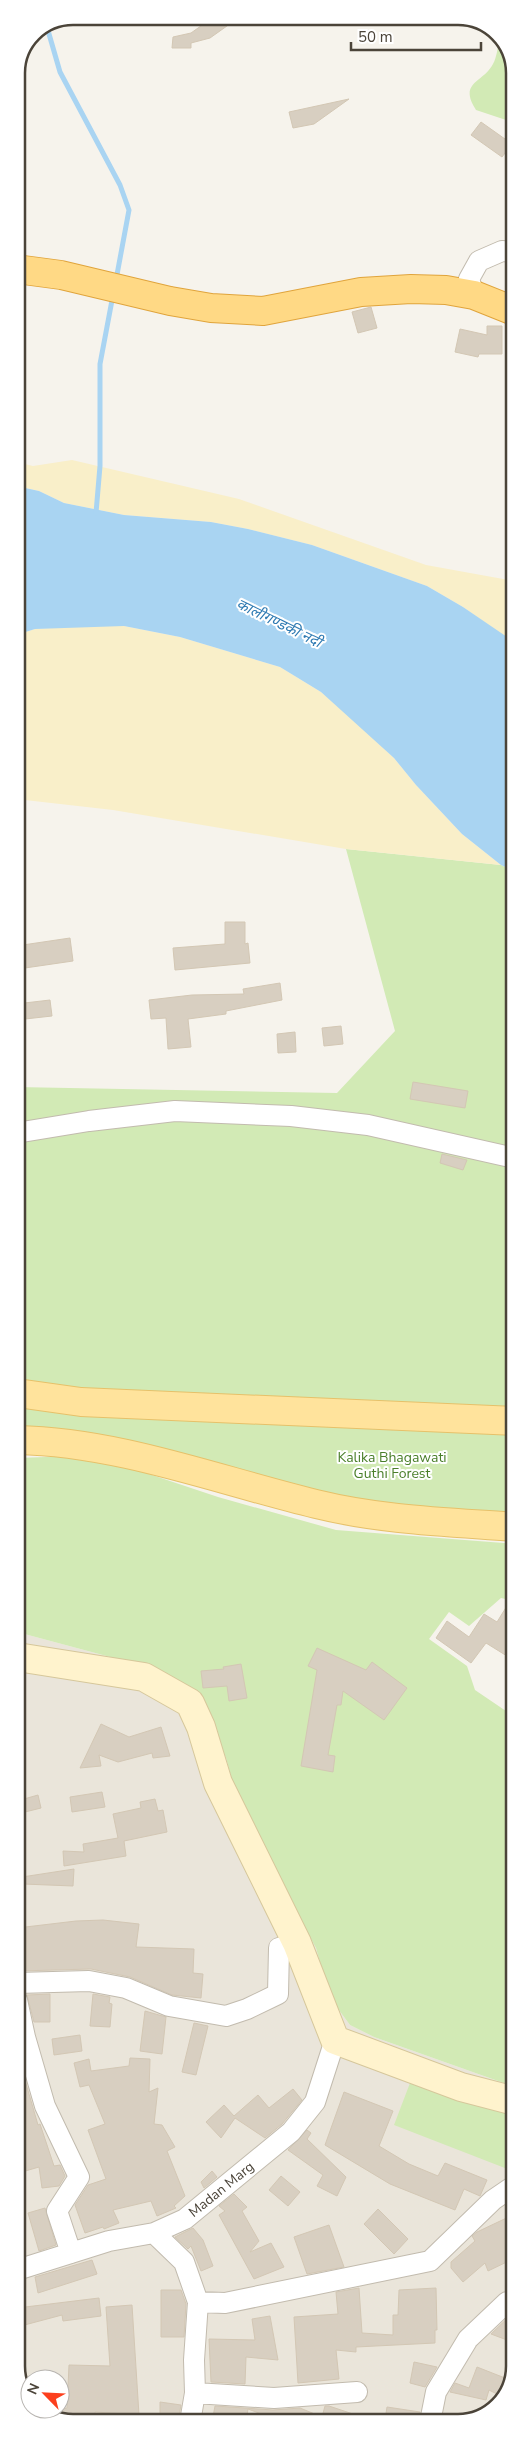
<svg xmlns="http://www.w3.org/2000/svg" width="531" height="2439" viewBox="0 0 531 2439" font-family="'Nunito Sans','Noto Sans Devanagari',sans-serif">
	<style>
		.residential { fill: #eae5da }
		.green { fill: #d2eab5 }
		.sand { fill: #f9efc9 }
		.water { fill: #a9d4f2 }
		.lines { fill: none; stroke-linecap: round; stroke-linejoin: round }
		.stream { stroke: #a9d4f2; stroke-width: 5 }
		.building { fill: #d8cfc1; stroke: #d3c7b4 }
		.minor-casing { stroke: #c2bbae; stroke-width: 22 }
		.secondary-casing { stroke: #d6c79b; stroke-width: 30 }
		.primary-casing { stroke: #e6c16a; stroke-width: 30 }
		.trunk-casing { stroke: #e0a43c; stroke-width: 30 }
		.minor { stroke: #fff; stroke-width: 20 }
		.secondary { stroke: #fff3cd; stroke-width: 28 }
		.primary { stroke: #ffe39c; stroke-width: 28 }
		.trunk { stroke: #ffd985; stroke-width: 28 }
		.labels { text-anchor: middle; stroke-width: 4; stroke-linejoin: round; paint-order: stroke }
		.park-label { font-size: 14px; fill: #4a7f2a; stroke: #fff }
		.street-label { font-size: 14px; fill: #4b4439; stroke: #fff }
		.water-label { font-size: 15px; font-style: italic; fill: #2e7ab2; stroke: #fff }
		.rim { fill: none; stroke: #4b4439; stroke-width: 2.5 }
	</style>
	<rect width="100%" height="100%" fill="#f6f3ec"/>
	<!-- residential -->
	<path class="residential" d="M17,1632l138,37 40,21 31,68 9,33 81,157 14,50 20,27 24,12 141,50v279l-15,38 -34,18h-400l-27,-13h21v-30h-30v21l-13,-26z"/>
	<!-- green -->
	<path class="green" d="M500,37l14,28v54l-8,1 -30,-10c-18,-28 7,-27 17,-46 4,-7 5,-19 7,-27z
		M346,849l155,16 13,6 1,539 -444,-18 -54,-14 -1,-291 321,6 58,-62z
		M17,1396l498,38v81l-124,-8 -374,-75z
		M74,1456l36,5 108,36 118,33 179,14v57l-14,-3 -32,28 -20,-14 -20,27 38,27 8,24 40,27v370l-141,-50 -24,-12 -20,-27 -14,-50 -65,-122 -16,-35 -9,-33 -31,-68 -40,-21 -138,-37v-174z
		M410,2083l105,31v58l-121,-47z"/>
	<!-- sand -->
	<path class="sand" d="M72,460l167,39 187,66 88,16v62l-51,-36 -36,-21 -115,-41 -64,-16 -37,-7 -87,-7 -60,-12 -25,-12 -23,-5v-24l17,4z
		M86,626h38l56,11 100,30 41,25 35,30 38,36 22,27 46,49 39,31 -155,-16 -233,-39 -97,-11v-164l19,-6z"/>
	<!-- water -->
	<path class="water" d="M16,486l23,5 25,12 60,12 87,7 37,7 64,16 115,41 36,21 47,32 4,4v228l-13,-6 -39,-31 -46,-49 -22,-27 -73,-66 -41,-25 -100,-30 -56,-11 -89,3 -19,6z"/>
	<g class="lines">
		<!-- stream -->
		<path class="stream" d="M47,27l13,45 60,113 9,25 -13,70
			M96,513l4,-47v-102l13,-69"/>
	</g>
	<!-- building -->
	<path class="building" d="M215,16h26l-31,22 -19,5v5h-19l1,-11 18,-4z
		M349,99l-35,25 -21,4 -4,-16z
		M481,122l31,22 -10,13 -31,-22z
		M371,307l6,21 -19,5 -6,-21z
		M487,326h15v28h-23l-1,3 -23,-5 5,-23 27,6z
		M225,922h20v22l3,-1 2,20 -75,7 -2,-22 52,-4z
		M70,938l3,23 -55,8 -2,-23z
		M280,983l2,17 -56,11v3l-38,5 3,28 -23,2 -2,-31 -15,1 -2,-19 43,-5 52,-1 -1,-5z
		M50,1000l2,16 -36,4v-16z
		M341,1026l2,18 -19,2 -2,-18z
		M295,1032l1,20 -18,1 -1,-19z
		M413,1082l55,9 -3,17 -55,-9z
		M442,1154l25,6 -4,10 -23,-7z
		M515,1593v68l-29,-18 -15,20 -35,-25 11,-17 22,16 15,-23 13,8z
		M317,1648l49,22 6,-8 35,26 -23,32 -41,-29 -2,14h-4l-9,50 7,1 -2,16 -32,-6 16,-96 -9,-4z
		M241,1664l6,34 -18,3 -2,-15 -24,2 -2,-17 23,-2 -1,-2z
		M101,1724l28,13 32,-10 9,29 -17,2 -1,-5 -34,9 -19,-7 2,11 -21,2z
		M102,1792l3,15 -33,5 -2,-15z
		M38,1795l3,13 -24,6v-13z
		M155,1799l3,12 5,-1 4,22 -43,9 2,15 -62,10 -1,-15 21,1 -1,-8 35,-6 -5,-24 28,-6 -1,-6z
		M74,1869l-1,17 -50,-2 -1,-7z
		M103,1920l36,4 -3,23 58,2 -1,24 10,1 -2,24 -29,-3 -42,-18 -39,-8 -72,2 -2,-43 59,-7z
		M50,1994v28h-16l-7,-27z
		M93,1994l17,3 -1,6 3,1 -2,23 -20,-1z
		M145,2011l21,6 -4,37 -22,-3z
		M194,2023l14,3 -12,49 -14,-3z
		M80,2035l2,16 -28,4 -2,-16z
		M130,2058l20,1 -1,33 9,-4 -4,36 8,1 13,22 -8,4 18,45 -11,10 2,2 -19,8 -6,-15 -38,9 6,13 -15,6 -1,-2 -18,6 -10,-28 13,-20 18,-6 -18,-49 17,-6 -16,-39 -9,2 -6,-24 15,-4 2,12 38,-5z
		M20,2063l18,62 2,-1 14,42 6,-1 5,11 -6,10 -17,2 -3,-21 -17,5 -5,-15v-93z
		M293,2089l9,11 -20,24 -17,14 -30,-20 -14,20 -15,-16 18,-17 10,11 24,-21 11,13z
		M344,2092l49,19 -14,35 30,18 29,12 7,-13 42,17 -7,16 -16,-7 -9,21 -65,-26 -65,-39z
		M307,2130l4,3 -4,6 39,38 -9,19 -20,-10 6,-11 -35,-25z
		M212,2171l5,6 -13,11 -3,-6z
		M281,2176l19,16 -12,14 -19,-16z
		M234,2194l13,13 -5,4 17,30 -9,11 21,-9 13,24 -30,12 -35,-64 6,-4 -6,-5z
		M45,2208l11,37 -17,6 -11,-38z
		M378,2209l30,30 -14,15 -30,-30z
		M515,2214v44l-27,13 -3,-8 -22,19 -12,-14v-6l24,-21 -3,-5 5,-4z
		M329,2225l15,42 -37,7 -13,-37z
		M193,2228l10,12 10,26 -12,5 -10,-25 -3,3 -13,-12z
		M92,2260l5,14 -59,19 -3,-16z
		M359,2288l3,45 31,2v-20h5l1,-25 37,-2 1,42h-2v13l-79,4v5l-20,-2 3,29 -41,4 -4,-66 44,-3 -2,-22z
		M161,2290h20l5,14 -2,33h-23z
		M99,2298l2,18 -38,5 -1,-6 -45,12v-19z
		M132,2305l7,110 -44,-3 1,10h-30l-19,-9 20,-5 2,-43 41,1 -4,-59z
		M515,2311v32l-24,-9z
		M270,2316l8,44 -32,-3 -1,27 -34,-2 -2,-43 46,1 -3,-21z
		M414,2362l23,5 -12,20 -15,-4z
		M477,2367l33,13 -7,17 -14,-7 -3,10 -36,-8 5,-9 14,5z
		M160,2402l21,3 -3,17h-18z
		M215,2406l58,4 27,-2 22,9 3,-11h4l42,14 -1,2h-87l-35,-13 -2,13h-34z
		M387,2407l33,5 -2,10 -33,-2z"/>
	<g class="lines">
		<!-- minor casing -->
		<g class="minor-casing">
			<path id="minor" d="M474,295l-5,-16 10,-18 23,-10 12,1
				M16,1133l73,-12 86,-10 116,5 77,9 146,33
				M17,1983l72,-2 37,7 43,18 57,10 21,-7 31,-15 1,-46 18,-5
				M17,2000l8,37 20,69 34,71 -22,34 14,42
				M154,2233l30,29 14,40 -4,58 1,33 -5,29
				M17,2270l92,-29 45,-8 31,-14 106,-87 24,-30 20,-62
				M198,2302l27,1 205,-42 63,-61 22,-15
				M195,2393l79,5 83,-6
				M430,2422l6,-30 32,-53 39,-37"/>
		</g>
		<!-- secondary casing -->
		<g class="secondary-casing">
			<path id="secondary" d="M17,1657l127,20 46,26 11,24 17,56 79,160 38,97 126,47 54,14"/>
		</g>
		<!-- primary casing -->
		<g class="primary-casing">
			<path id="primary" d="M17,1393l64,9 434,19
				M17,1440c102,2 200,40 299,64 65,16 132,18 199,23"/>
		</g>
		<!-- trunk casing -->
		<g class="trunk-casing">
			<path id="trunk" d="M16,269l45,6 109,26 41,7 52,3 98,-19 50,-3 35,1 28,5 40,16"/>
		</g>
		<!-- minor -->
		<use href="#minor" class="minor"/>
		<!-- secondary -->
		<use href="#secondary" class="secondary"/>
		<!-- primary -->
		<use href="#primary" class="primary"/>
		<!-- trunk -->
		<use href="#trunk" class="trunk"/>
	</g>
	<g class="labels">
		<!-- park labels -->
		<g class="park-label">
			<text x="392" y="1462">Kalika Bhagawati<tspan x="392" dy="16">Guthi Forest</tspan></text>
		</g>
		<!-- street labels -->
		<g class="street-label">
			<text transform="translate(221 2189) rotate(-39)" y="5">Madan Marg</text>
		</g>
		<!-- water labels -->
		<g class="water-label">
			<text transform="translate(279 623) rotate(26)" y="5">कालीगण्डकी नदी</text>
		</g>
	</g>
	<!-- crop -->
	<path d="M0 0H531V2439H0ZM73 25H458A48 48 0 0 1 506 73V2366A48 48 0 0 1 458 2414H73A48 48 0 0 1 25 2366V73A48 48 0 0 1 73 25Z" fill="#fff" fill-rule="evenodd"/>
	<path class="rim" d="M73 25H458A48 48 0 0 1 506 73V2366A48 48 0 0 1 458 2414H73A48 48 0 0 1 25 2366V73A48 48 0 0 1 73 25Z"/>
	<!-- north arrow -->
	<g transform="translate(45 2394) rotate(294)"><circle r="24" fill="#ffffff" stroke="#b7b4b0"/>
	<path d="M0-4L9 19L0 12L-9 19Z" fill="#fc3f1d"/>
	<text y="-8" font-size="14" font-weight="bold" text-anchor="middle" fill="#4b4439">N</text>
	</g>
	<!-- scale -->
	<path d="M351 42v8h130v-8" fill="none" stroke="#4b4439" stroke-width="2.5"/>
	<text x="358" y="42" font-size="15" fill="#4b4439" stroke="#ffffff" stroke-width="4" paint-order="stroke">50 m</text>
</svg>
